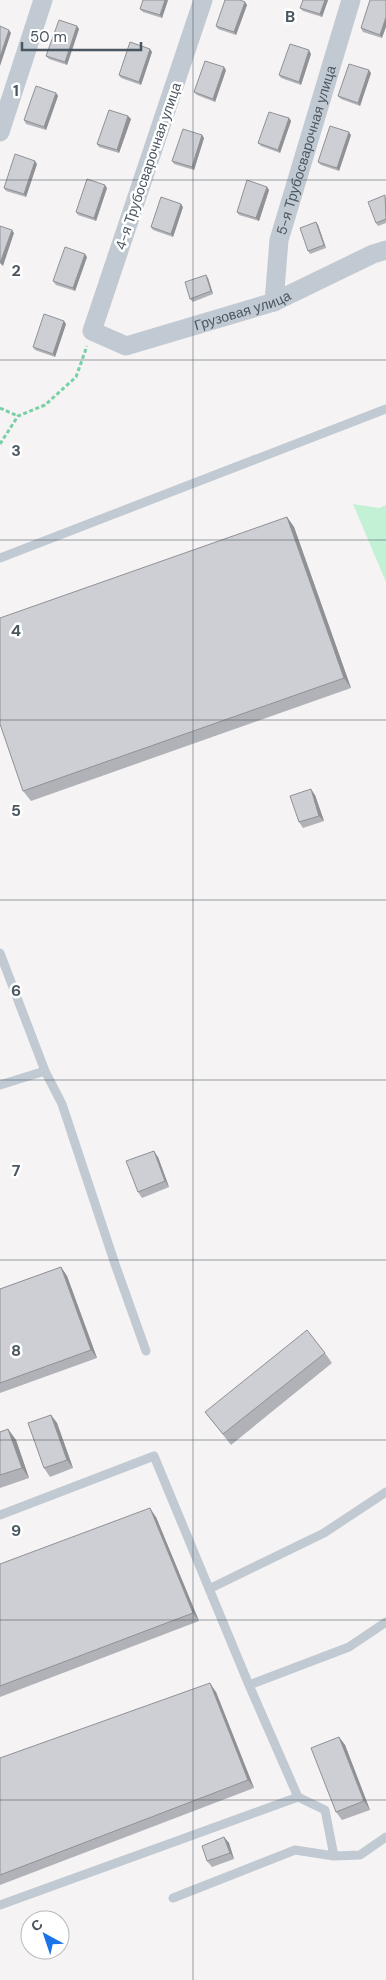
<svg xmlns="http://www.w3.org/2000/svg" width="386" height="1980" viewBox="0 0 386 1980" font-family="'DM Sans',sans-serif">
	<style>
		.green { fill: #c3f1d5 }
		.lines { fill: none; stroke-linecap: round; stroke-linejoin: round }
		.path { stroke: #7ad0a6; stroke-width: 3; stroke-dasharray: 4 2.5; stroke-linecap: butt }
		.service { stroke: #c1cad2; stroke-width: 9 }
		.minor { stroke: #c1cad2; stroke-width: 19 }
		.wall { fill: #b0b2b7 }
		.shaded-wall { fill: #909195 }
		.building { fill: #cdcfd5; stroke: #909195 }
		.grid { fill: none; stroke: #4a5661; stroke-width: 1; stroke-opacity: 0.55 }
		.labels { text-anchor: middle; stroke-width: 5; stroke-linejoin: round; paint-order: stroke }
		.street-label { font-size: 14px; fill: #4a5661; stroke: #fff }
		.grid-label { font-size: 16px; text-anchor: middle; font-weight: bold; fill: #4a5661; stroke: #fff; stroke-width: 5; stroke-linejoin: round; paint-order: stroke }
	</style>
	<rect width="100%" height="100%" fill="#f5f3f3"/>
	<!-- green -->
	<path class="green" d="M353,504l26,4 7,-3v77z"/>
	<g class="lines">
		<!-- path -->
		<path class="path" d="M0,408l18,8
			M0,444l18,-28 27,-11 31,-28 11,-31"/>
		<!-- service -->
		<path class="service" d="M0,558l386,-149
			M0,953l45,118 17,33 53,160 31,87
			M0,1085l45,-14
			M0,1515l154,-59 95,229 49,112 27,13 9,46 26,-1 26,-18
			M209,1589l115,-56 62,-41
			M249,1685l100,-38 37,-25
			M173,1898l122,-48 39,6
			M0,1905l298,-108"/>
		<!-- minor -->
		<g class="minor">
			<path id="s1" d="M203,0l-111,331 34,15 148,-44 99,-48 13,-4"/>
			<path d="M0,132l43,-132"/>
			<path id="s2" d="M274,302l5,-62 72,-240"/>
		</g>
	</g>
	<!-- wall -->
	<path class="wall" d="M143,0h25l-6,18 -19,-6 -3,-3z
		M328,0l-6,17 -19,-6 -3,-3z
		M370,0l12,38 -19,-6 -2,-4z
		M245,2l2,3 -11,30 -18,-6 -2,-3z
		M77,26l2,3 -12,36 -18,-6 -3,-3z
		M150,49l2,3 -11,33 -20,-7 -2,-3z
		M311,54l-10,31 -20,-7 -2,-3z
		M226,70l-11,32 -18,-7 -3,-3z
		M371,73l-11,33 -19,-7 -3,-3z
		M56,93l2,3 -12,34 -20,-6 -2,-4z
		M128,116l3,3 -12,34 -20,-6 -2,-3z
		M289,118l2,3 -11,32 -19,-7 -3,-3z
		M202,135l2,3 -10,32 -20,-6 -2,-3z
		M351,135l-12,36 -18,-6 -3,-3z
		M37,164l-11,33 -20,-6 -2,-3z
		M267,187l2,3 -10,31 -20,-6 -2,-3z
		M107,188l-11,33 -18,-6 -2,-3z
		M386,196v27l-8,3 -2,-3z
		M183,207l-10,30 -20,-7 -2,-3z
		M316,222l2,3 8,23 -16,6 -2,-3z
		M87,257l-12,34 -19,-6 -3,-4z
		M208,278l5,16 -20,8 -3,-3z
		M66,324l-11,33 -20,-7 -2,-3z
		M287,517l7,10 57,161 -320,113 -8,-10z
		M315,795l9,26 -21,7 -4,-6z
		M158,1157l11,30 -27,11 -4,-6z
		M61,1267l6,9 30,82 -97,35v-104z
		M325,1353l7,10 -101,82 -26,-33z
		M51,1415l6,8 16,45 -23,9 -6,-9z
		M8,1429l8,11 13,38 -29,10v-56z
		M156,1517l43,104 -199,76v-133z
		M216,1692l38,96 -254,97v-127z
		M339,1737l6,8 25,65 -28,10 -6,-8z
		M224,1837l5,6 5,16 -22,8 -5,-6z"/>
	<!-- shaded-wall -->
	<path class="shaded-wall" d="M165,0h3l-6,18 -2,-3z
		M325,0h3l-6,17 -2,-3z
		M245,2l2,3 -11,30 -2,-3z
		M386,17v10l-4,11 -2,-3z
		M77,26l2,3 -12,36 -2,-3z
		M9,30l2,3 -11,33v-9z
		M150,49l2,3 -11,33 -2,-3z
		M309,50l2,4 -10,31 -2,-3z
		M224,67l2,3 -11,32 -2,-3z
		M369,70l2,3 -11,33 -2,-3z
		M56,93l2,3 -12,34 -2,-3z
		M128,116l3,3 -12,34 -2,-3z
		M289,118l2,3 -11,32 -2,-3z
		M349,132l2,3 -12,36 -2,-3z
		M202,135l2,3 -10,32 -2,-3z
		M35,161l2,3 -11,33 -2,-3z
		M105,185l2,3 -11,33 -2,-3z
		M267,187l2,3 -10,31 -3,-3z
		M181,204l2,3 -10,30 -2,-3z
		M316,222l2,3 8,23 -2,-3z
		M12,230l2,3 -11,33 -3,-3z
		M85,254l2,3 -12,34 -2,-3z
		M206,275l2,3 5,16 -2,-3z
		M64,321l2,3 -11,33 -2,-3z
		M287,517l7,10 57,161 -7,-10z
		M311,789l4,6 9,26 -5,-5z
		M154,1151l4,6 11,30 -4,-6z
		M61,1267l6,9 30,82 -6,-8z
		M51,1415l6,8 16,45 -6,-8z
		M8,1429l8,11 13,38 -7,-10z
		M150,1508l6,9 43,104 -6,-8z
		M210,1683l6,9 38,96 -6,-8z
		M339,1737l6,8 25,65 -6,-9z
		M224,1837l5,6 5,16 -4,-6z"/>
	<!-- building -->
	<path class="building" d="M143,0h22l-5,15 -20,-6z
		M225,0h15l5,2 -11,30 -18,-6z
		M303,0h22l-5,14 -20,-6z
		M370,0h16v17l-6,18 -19,-7z
		M59,20l18,6 -12,36 -19,-6z
		M0,26l9,4 -9,27z
		M130,42l20,7 -11,33 -20,-7z
		M290,44l19,6 -10,32 -20,-7z
		M205,61l19,6 -11,32 -19,-7z
		M349,64l20,6 -11,33 -20,-7z
		M36,86l20,7 -12,34 -20,-7z
		M109,110l19,6 -11,34 -20,-6z
		M269,112l20,6 -11,32 -20,-7z
		M330,126l19,6 -12,36 -19,-6z
		M183,129l19,6 -10,32 -20,-6z
		M15,154l20,7 -11,33 -20,-6z
		M87,179l18,6 -11,33 -18,-6z
		M247,180l20,7 -11,31 -19,-6z
		M385,195l1,24 -10,4 -8,-21z
		M161,197l20,7 -10,30 -20,-7z
		M316,222l8,23 -16,6 -8,-23z
		M0,226l12,4 -12,33z
		M65,247l20,7 -12,34 -20,-7z
		M206,275l5,16 -21,8 -5,-17z
		M44,314l20,7 -11,33 -20,-7z
		M287,517l57,161 -321,113 -23,-67v-106z
		M311,789l8,27 -20,6 -9,-26z
		M154,1151l11,30 -27,11 -12,-31z
		M61,1267l30,83 -91,33v-94z
		M307,1330l18,23 -102,81 -18,-22z
		M51,1415l16,45 -23,8 -16,-45z
		M8,1429l14,39 -22,7v-43z
		M150,1508l43,105 -193,73v-122z
		M210,1683l38,97 -248,95v-117z
		M339,1737l25,64 -28,11 -25,-64z
		M224,1837l6,16 -23,8 -5,-15z"/>
	<!-- grid -->
	<path class="grid" d="M193,0v1980M0,180h386M0,360h386M0,540h386M0,720h386M0,900h386M0,1080h386M0,1260h386M0,1440h386M0,1620h386M0,1800h386"/>
	<g class="labels">
		<!-- street labels -->
		<g class="street-label">
			<text dy="5" stroke="none"><textPath href="#s2" startOffset="156">5-я Трубосварочная улица</textPath></text>
			<text transform="translate(148 166) rotate(-71)" y="5">4-я Трубосварочная улица</text>
			<text dy="5" stroke="none"><textPath href="#s1" startOffset="508">Грузовая улица</textPath></text>
		</g>
	</g>
	<g class="grid-label">
		<text x="290" y="22">B</text>
		<text x="16" y="96">1</text>
		<text x="16" y="276">2</text>
		<text x="16" y="456">3</text>
		<text x="16" y="636">4</text>
		<text x="16" y="816">5</text>
		<text x="16" y="996">6</text>
		<text x="16" y="1176">7</text>
		<text x="16" y="1356">8</text>
		<text x="16" y="1536">9</text>
	</g>
	<!-- north arrow -->
	<g transform="translate(45 1935) rotate(320)"><circle r="24" fill="#ffffff" stroke="#b7bbc0"/>
	<path d="M0-4L9 19L0 12L-9 19Z" fill="#1a73e8"/>
	<text y="-8" font-size="14" font-weight="bold" text-anchor="middle" fill="#4a5661">С</text>
	</g>
	<!-- scale -->
	<path d="M22 42v8h119v-8" fill="none" stroke="#4a5661" stroke-width="2.5"/>
	<text x="30" y="42" font-size="15" fill="#4a5661" stroke="#ffffff" stroke-width="4" paint-order="stroke">50 m</text>
</svg>
